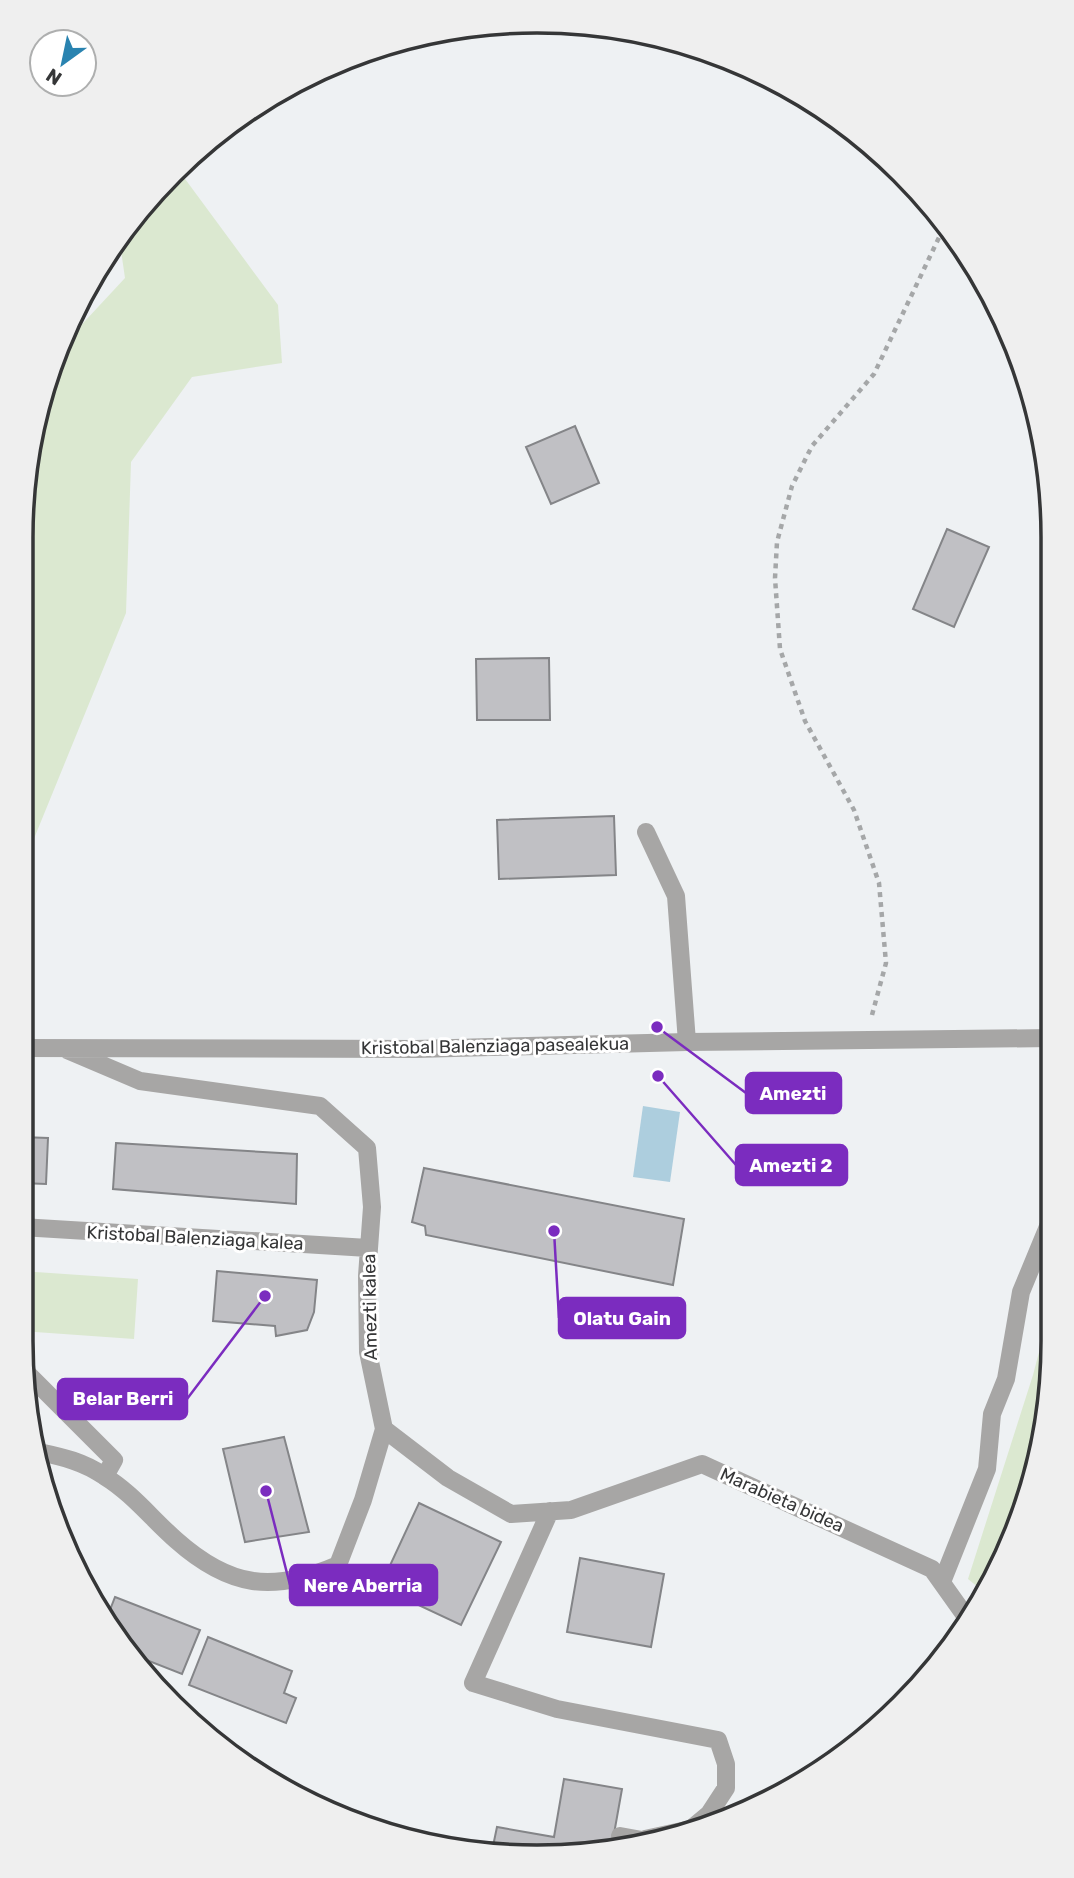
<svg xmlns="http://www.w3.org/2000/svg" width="1074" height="1878" viewBox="0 0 1074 1878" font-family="Rubik,sans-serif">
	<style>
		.green { fill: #dbe8d0 }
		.water { fill: #adcede }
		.building { fill: #c0c0c4; stroke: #848588; stroke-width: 2 }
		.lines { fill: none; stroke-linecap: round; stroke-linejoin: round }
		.path { stroke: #a5a7a8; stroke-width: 4.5; stroke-dasharray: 5 5; stroke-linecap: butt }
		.minor { stroke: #a7a6a5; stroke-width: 18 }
		.labels { text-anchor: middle; stroke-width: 6; stroke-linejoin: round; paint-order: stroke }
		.street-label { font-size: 18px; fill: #353637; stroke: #fff }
		.rim { fill: none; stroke: #353637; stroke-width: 3.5 }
		.leader { fill: none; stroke: #7b2cbf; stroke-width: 2.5 }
		.callout-dot { fill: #7b2cbf; stroke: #fff; stroke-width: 2.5 }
		.callout { fill: #7b2cbf; stroke: #7b2cbf; stroke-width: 2.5 }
		.callout-label { font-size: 19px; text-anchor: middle; font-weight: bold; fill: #fff }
	</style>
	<rect width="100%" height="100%" fill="#eef1f3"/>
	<!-- green -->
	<path class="green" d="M177,168l101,137 4,58 -90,14 -61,85 -5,151 -104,255v-365l26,-131 11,-23 66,-71 -6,-41z
		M21,1271l117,8 -4,60 -113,-8z
		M1052,1317v58l-27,132 -41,85 -16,-13 65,-204 15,-57z"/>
	<!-- water -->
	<path class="water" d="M643,1106l37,6 -10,70 -37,-5z"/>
	<!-- building -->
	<path class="building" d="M575,426l24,57 -48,21 -25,-57z
		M947,529l42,18 -35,80 -41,-18z
		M549,658l1,62h-73l-1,-61z
		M614,816l2,59 -117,4 -2,-59z
		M21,1137l27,1 -2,46 -25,-1z
		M116,1143l181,11 -1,50 -183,-15z
		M424,1168l260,51 -11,66 -247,-50 -1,-9 -13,-4z
		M1052,1241v56l-10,-2v-28z
		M217,1271l100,9 -3,32 -7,18 -31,6 -1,-10 -62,-5z
		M284,1437l25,95 -64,10 -22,-93z
		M419,1503l82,39 -40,83 -81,-38z
		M580,1558l84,16 -13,73 -84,-15z
		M115,1597l85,33 -18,44 -56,-22 -21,-39 3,2z
		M208,1637l84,34 -8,22 12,5 -10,25 -97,-38z
		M564,1779l58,10 -10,56 -75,12 -45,-6 5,-24 57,10z"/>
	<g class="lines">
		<!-- path -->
		<path class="path" d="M872,1015l14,-52 -7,-80 -25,-73 -49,-89 -25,-72 -5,-71 2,-36 15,-56 20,-40 62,-72 70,-147"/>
		<!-- minor -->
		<path class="minor" d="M646,832l30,64 11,146
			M21,1048l395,1 271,-7 365,-4
			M21,1227l347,21
			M26,1372l88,88 -9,16
			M384,1429l64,49 63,36 60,-4 131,-46 230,105 37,52
			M39,1452c24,5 45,10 65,24 28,17 48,43 72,64 54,48 97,53 162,25l25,-65 21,-71 -16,-77 -1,-76 5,-69 -5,-59 -47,-42 -180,-25 -73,-31
			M550,1511l-77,172 84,26 161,31 8,24v24l-17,26 -18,15 -46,10
			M942,1582l45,-113 5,-55 14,-35 15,-87 31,-75
			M620,1836l22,4"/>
	</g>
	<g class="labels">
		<!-- street labels -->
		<g class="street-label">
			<text transform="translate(495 1046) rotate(-1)" y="6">Kristobal Balenziaga pasealekua</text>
			<text transform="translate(195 1238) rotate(3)" y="6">Kristobal Balenziaga kalea</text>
			<text transform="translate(370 1307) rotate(-91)" y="6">Amezti kalea</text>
			<text transform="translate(782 1500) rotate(24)" y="6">Marabieta bidea</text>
		</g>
	</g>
	<!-- crop -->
	<path d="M0 0H1074V1878H0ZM537 33H537A504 504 0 0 1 1041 537V1341A504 504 0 0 1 537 1845H537A504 504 0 0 1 33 1341V537A504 504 0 0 1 537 33Z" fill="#efefef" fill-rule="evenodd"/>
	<path class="rim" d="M537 33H537A504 504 0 0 1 1041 537V1341A504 504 0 0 1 537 1845H537A504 504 0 0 1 33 1341V537A504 504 0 0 1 537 33Z"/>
	<!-- callouts -->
	<path class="leader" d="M657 1027L746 1093M658 1076L736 1165M554 1231L559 1318M265 1296L187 1399M266 1491L290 1585"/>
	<g class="callout-dot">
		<circle cx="657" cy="1027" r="7"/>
		<circle cx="658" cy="1076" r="7"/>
		<circle cx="554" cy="1231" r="7"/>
		<circle cx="265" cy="1296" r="7"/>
		<circle cx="266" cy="1491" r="7"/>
	</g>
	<g class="callout">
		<rect x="746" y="1073" width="95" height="40" rx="7"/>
		<rect x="736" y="1145" width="111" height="40" rx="7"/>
		<rect x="559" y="1298" width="126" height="40" rx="7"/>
		<rect x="58" y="1379" width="129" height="40" rx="7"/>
		<rect x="290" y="1565" width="147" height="40" rx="7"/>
	</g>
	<g class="callout-label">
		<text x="793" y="1100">Amezti</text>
		<text x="791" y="1172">Amezti 2</text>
		<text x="622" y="1325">Olatu Gain</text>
		<text x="123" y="1405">Belar Berri</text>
		<text x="363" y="1592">Nere Aberria</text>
	</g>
	<!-- north arrow -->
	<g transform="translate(63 63) rotate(213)"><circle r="33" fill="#ffffff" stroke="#aeafaf" stroke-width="2"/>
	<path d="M0-5L12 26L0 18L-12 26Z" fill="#2983b0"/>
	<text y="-10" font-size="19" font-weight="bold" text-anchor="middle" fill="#353637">N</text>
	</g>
</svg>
